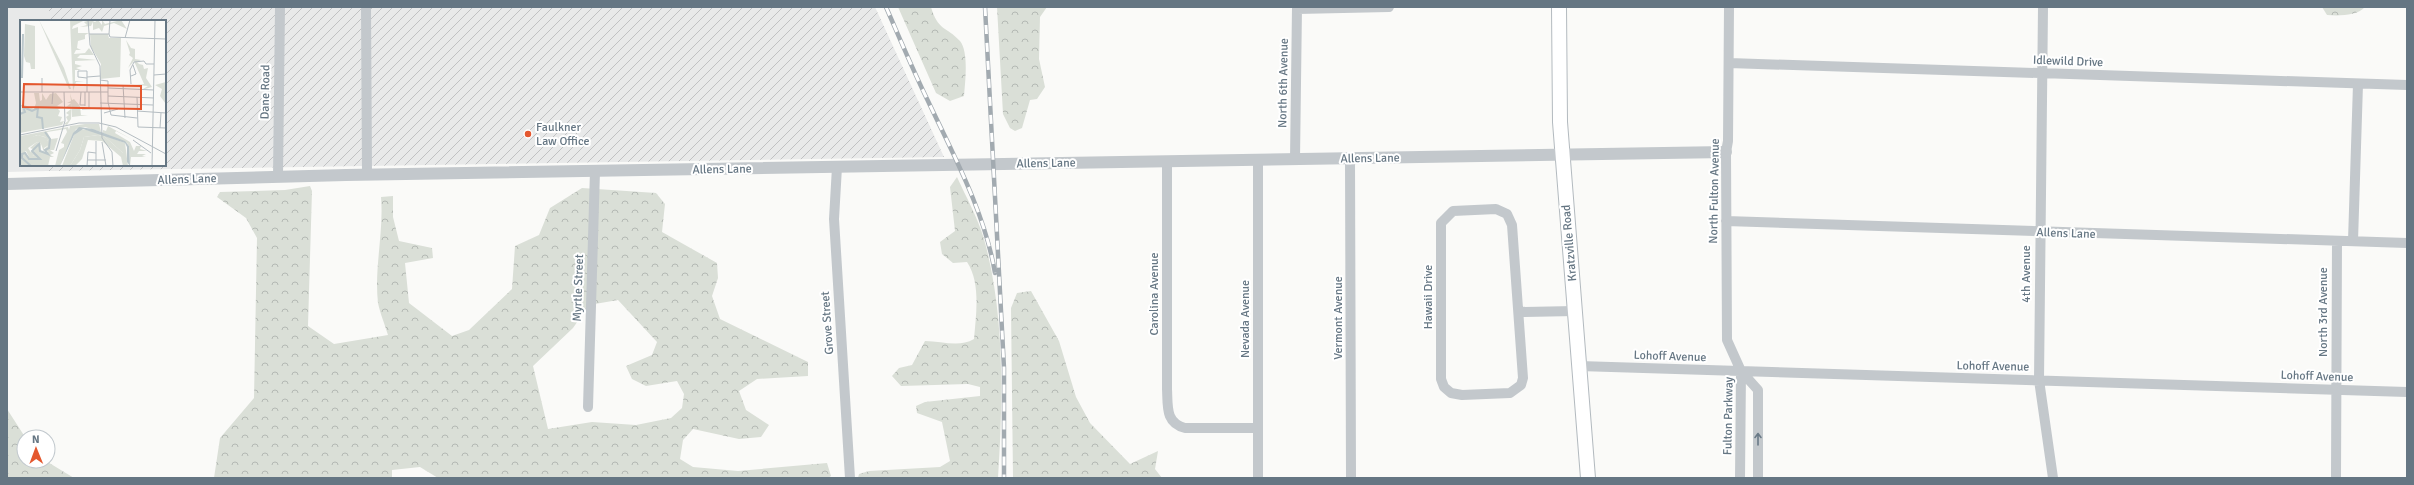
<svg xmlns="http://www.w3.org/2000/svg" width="2414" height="485" viewBox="0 0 2414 485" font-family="Signika,sans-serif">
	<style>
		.built { fill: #e8e9e9 }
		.industrial { fill: url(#industrial-furrows) }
		.forest { fill: url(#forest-crowns); fill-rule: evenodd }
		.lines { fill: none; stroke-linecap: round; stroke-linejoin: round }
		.secondary-casing { stroke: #b3babf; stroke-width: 16 }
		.minor { stroke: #c3c8cc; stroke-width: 10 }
		.tertiary { stroke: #c3c8cc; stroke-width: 12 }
		.secondary { stroke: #fff; stroke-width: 14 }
		.rail-casing { stroke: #a2aab0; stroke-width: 4.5 }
		.rail { stroke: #fff; stroke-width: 3; stroke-dasharray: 9; stroke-linecap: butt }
		.oneway { stroke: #6a7a87 }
		.poi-dot { fill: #e4572e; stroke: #fff; stroke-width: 1.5 }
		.labels { text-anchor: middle; stroke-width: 4; stroke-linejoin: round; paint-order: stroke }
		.street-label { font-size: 12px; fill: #657683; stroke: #fff }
		.poi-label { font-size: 12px; fill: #657683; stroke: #fff; text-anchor: start }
		.inset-river { fill: none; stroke: #bbc7cb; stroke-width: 2 }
		.inset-road { fill: none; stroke: #b5bdc2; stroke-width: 1 }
		.view { fill: #e4572e; fill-opacity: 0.15; stroke: #e4572e; stroke-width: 2 }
		.inset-edge { fill: none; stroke: #657683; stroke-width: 2 }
	</style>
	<defs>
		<pattern id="industrial-furrows" width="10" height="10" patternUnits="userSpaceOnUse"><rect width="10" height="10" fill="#e8e9e9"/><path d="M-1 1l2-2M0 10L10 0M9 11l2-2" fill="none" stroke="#c0c1c2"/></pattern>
		<pattern id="forest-crowns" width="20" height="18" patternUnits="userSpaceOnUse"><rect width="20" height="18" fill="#dadfd7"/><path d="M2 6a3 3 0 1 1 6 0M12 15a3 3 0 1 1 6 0" fill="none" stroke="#b4b9b4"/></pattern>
	</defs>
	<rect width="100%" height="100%" fill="#fafaf8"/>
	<!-- built -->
	<path class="built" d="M7,7h42v14h-28v144h26v6l-40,1z"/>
	<!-- industrial -->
	<path class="industrial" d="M49,7h826l69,150 -897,14v-6h118v-144h-116z"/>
	<!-- forest -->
	<path class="forest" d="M898,7h33c7,24 15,19 29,34 9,11 5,42 4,55l-14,5 -14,-8z
		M997,7h50l-7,10 -1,42 6,28 -8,12 -7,1 -8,28 -7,3 -5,-3 -7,-14z
		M2322,7h43c-8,9 -27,9 -38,8z
		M957,177c9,20 21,41 27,62 21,75 19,162 14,239h-140l1,-4 10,-3 71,-4 10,-6 -8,-39 -25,-9 -1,-7 9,-4 55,-6v-9l-12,-3 -67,2 -9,-10 7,-8 13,-3 13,-24c17,0 34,7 49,-2 2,-24 7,-56 -7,-77l-14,1 -11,-9 -2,-12 15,-11 -5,-44z
		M310,186l2,5 -4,135 26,18 54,-9c-3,-10 -8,-22 -10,-32 -4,-35 6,-71 3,-106l12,-1v21l6,24 33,7 1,10 -28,5 4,40 43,33 17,-6 43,-41 3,-43 24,-11 11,-27 32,-20 74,5 9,11 -3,28 55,31 1,15 -6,18 8,23 88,43v14l-51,3 -18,12 7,19 23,15 -8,12 -22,2 -46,-10 -10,11 -3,19 13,8 45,4 89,-8 4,13 -3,2h-390l-18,-11 -28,3v8h-178l6,-40 34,-40 3,-160 -11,-20 -29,-21 3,-5 65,-2zM618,300l39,42 -5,13 -26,11 6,13 14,7 31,-5 7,13 -2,14 -11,10 -35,7 -44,-3 -44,7 -15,-63 40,-38 16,-23z
		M1031,291l28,50 17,56 14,26 40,41 28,-13 -3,18 7,9h-149l-2,-170 6,-15z
		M7,409l18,28 -1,24h22l28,17h-67z"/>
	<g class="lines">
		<!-- secondary casing -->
		<g class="secondary-casing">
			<path id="secondary" d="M1559,7l1,115 28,356"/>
		</g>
		<!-- minor -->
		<path class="minor" d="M366,7l1,168
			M1729,7l-1,134 -2,11 1,188 14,31 17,19v88
			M2043,7l-4,373 14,98
			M1297,9l92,-2
			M1729,63l678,22
			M1350,158l1,320
			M1295,159l2,-152
			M1258,160v318
			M1167,161v228c1,17 -2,34 18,39h73
			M837,167l-3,52 16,259
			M278,177l2,-170
			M1496,209l11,5 5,11 11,153 -2,7 -11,8 -48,2 -11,-2 -7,-6 -3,-8v-156l12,-12z
			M1726,221l681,22
			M2353,241l5,-157
			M1519,312l56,-1
			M1579,366l828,26
			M588,407l7,-236
			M1740,478l1,-107
			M2336,478l1,-237"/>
		<!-- tertiary -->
		<path class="tertiary" d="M7,184l339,-9 1380,-23"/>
		<!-- secondary -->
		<use href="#secondary" class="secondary"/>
		<!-- rail casing -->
		<g class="rail-casing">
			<path id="rail" d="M886,7c14,32 27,63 42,94 26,55 57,112 67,172
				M985,7l19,361v110"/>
		</g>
		<!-- rail -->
		<use href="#rail" class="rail"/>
	</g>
	<!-- one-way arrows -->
	<defs><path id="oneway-shaft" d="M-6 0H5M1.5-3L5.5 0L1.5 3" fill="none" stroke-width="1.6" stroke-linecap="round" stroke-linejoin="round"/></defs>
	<use class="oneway" href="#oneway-shaft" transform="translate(1758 439) rotate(-90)"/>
	<!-- markers -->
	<circle class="poi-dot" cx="528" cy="134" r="4"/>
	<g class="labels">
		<!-- street labels -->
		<g class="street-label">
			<text transform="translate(2068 61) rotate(2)" y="4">Idlewild Drive</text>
			<text transform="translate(1283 83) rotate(-89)" y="4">North 6th Avenue</text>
			<text transform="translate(265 92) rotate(-89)" y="4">Dane Road</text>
			<text transform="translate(1370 158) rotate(-1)" y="4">Allens Lane</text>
			<text transform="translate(1046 163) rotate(-1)" y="4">Allens Lane</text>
			<text transform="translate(722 169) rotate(-1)" y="4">Allens Lane</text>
			<text transform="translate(187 179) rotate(-2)" y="4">Allens Lane</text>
			<text transform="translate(1714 191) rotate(-89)" y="4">North Fulton Avenue</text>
			<text transform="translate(2066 233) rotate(2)" y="4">Allens Lane</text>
			<text transform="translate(1569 243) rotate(-95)" y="4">Kratzville Road</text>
			<text transform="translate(2026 274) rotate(-90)" y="4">4th Avenue</text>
			<text transform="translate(578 288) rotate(-88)" y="4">Myrtle Street</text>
			<text transform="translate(1154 294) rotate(-90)" y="4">Carolina Avenue</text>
			<text transform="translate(1428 297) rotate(-90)" y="4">Hawaii Drive</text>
			<text transform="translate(2323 312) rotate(-90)" y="4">North 3rd Avenue</text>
			<text transform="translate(1338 318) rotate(-90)" y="4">Vermont Avenue</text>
			<text transform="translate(1245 319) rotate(-90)" y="4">Nevada Avenue</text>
			<text transform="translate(827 323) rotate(-94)" y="4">Grove Street</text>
			<text transform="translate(1670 356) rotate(2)" y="4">Lohoff Avenue</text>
			<text transform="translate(1993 366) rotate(1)" y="4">Lohoff Avenue</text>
			<text transform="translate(2317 376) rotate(2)" y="4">Lohoff Avenue</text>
			<text transform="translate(1728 416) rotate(-89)" y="4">Fulton Parkway</text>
		</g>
		<!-- poi labels -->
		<g class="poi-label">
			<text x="536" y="131">Faulkner<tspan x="536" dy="14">Law Office</tspan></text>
		</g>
	</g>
	<!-- overview -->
	<g transform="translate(20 20)">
		<rect width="146" height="146" fill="#fafaf8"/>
		<path d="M5,4l10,2v43h-4l-1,-6 -4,-1 -2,-6zM78,115l6,1 19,17v13l-2,-9 -19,-16 -14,-1 -6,19 -7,7h-5l10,-16 4,-13z" fill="#dadfd7"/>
		<path d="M19,0l25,48 7,21h-2zM50,0h15l-12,6 -1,3 6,-2v6h11l-4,2v4l-7,2 -1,7 4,2h-5l-2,4 11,-1 4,-5 5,7h-14l-3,3 20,2 -22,1v3l7,2 -6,2 5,2h-6v5l5,-2 -5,2v6h9l-8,1 -3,9zM70,0l5,2 3,-2 4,5v-5l3,4 16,-4 6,9 -13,-6 -10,3 -2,6 -3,-4 -6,2v-8l-2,4 -11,1 7,-2 -3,-3zM106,20l5,8 4,1v10l6,1 -4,2 2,2 4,1 1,4 4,-1 -2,10 6,9 -7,2h-2l5,-3 -12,-1 8,-1 -10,-23 -6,7 5,-10 -4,-3 1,-2zM146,62v22l-6,-8 2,-7 -7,-4zM14,73h5l1,8 2,-1v-7l4,7 4,-6 6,-1 7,9 -6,4 7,1 -6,2 2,2 -2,5 4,1 -2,5 4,-1 -2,4 -42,8 2,-29 12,5 2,-6zM50,73l2,7 2,-1 6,7 1,9h7l-16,2v-14l-1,16 -4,6 -3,-1 4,-3 -2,-4 3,-2 -3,-2 5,-4 -6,-1 6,-5h-4l4,-2zM65,104h14l2,8 -16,-5 -9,2 -16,37h-5l4,-16 5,-3v-3l-3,-1 6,-11 -1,-3 -19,3 4,7 7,-1 -4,12h-4l4,3 -4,2 4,2h-4l-2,9h-28v-15h5l3,5h6l-4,-2 3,-5 -3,-1 7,-6 4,2 -1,8h9l-6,-2 5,-4v-5l-3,-4 -8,-2 -17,8v-7l48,-9 1,3 1,-4zM88,106l25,14 -17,-9 -1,2 15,9 4,9 2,-5h5l-1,3 7,2h-8l-2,3h9l-4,2 4,1h-15l-1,9 -1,-20 -2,-3 -24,-10v-3l3,1zM60,109l13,2 32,12 3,23h-5v-13l-19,-17 -6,-1 -14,2 -4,13 -10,16h-8l12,-31z" fill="#dadfd7"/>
		<path d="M18,115l9,3 2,7 -5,3v4l-3,-8 -4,-2 -9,6 6,9h-5l-3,-6h-6v-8l4,-4z" fill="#dadfd7"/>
		<path d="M70,14h18l1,4h12l-1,39 -20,2 1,-15 -10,-17z" fill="#dadfd7"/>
		<path d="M59,107l14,2 32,12 4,5 1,20 -3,-4v-15l-2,-4 -42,-14 -9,6 -14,31 13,-33z" fill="#bbc7cb"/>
		<path class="inset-river" d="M2,58l1,-44M0,94l5,-2 -2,-5 9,4 6,-3 -1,9 5,1 1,11M11,146l-9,-8v-4l3,-1 4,6h11l-8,-8 7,-7 1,7 8,3 -3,-4 4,-2 1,-9 -5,-7"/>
		<path class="inset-road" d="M68,0l2,25 10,21 2,72 10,14 1,14M69,14h20M89,14l1,3 56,2M89,14l1,-14M105,18l5,-18M134,55l12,-1M111,56l5,-2 -3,-9M67,57l13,-1M80,60l8,1v21l3,13 26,3M111,64l-1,-14 4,-8 10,-1 2,3h8M67,65h13M103,65l2,33M88,68l46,2M0,72h88M22,72v-14M61,72l-1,13h5M67,72v-21h-9v6l9,1M88,76l46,2M117,77l1,30 28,1M80,83l53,2M32,84l1,-12M65,86v-14M62,89l19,-1M69,89v-17M117,91l29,2M84,93l14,-4M140,108l1,-15M0,115l59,-12h20l17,4 50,27M113,120l18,13M82,122l4,24M36,131l9,-30 -1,-29M67,140h19M67,146l1,-14 8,1M76,146v-25M132,146l3,-146"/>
		<path class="view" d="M4,64l117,2v23l-118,-2z"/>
		<rect width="146" height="146" class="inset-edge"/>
	</g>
	<!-- border -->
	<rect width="2414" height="485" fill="none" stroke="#657683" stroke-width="16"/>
	<!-- north arrow -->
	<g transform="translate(36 449) rotate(359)"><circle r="19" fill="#ffffff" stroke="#c1c8cd"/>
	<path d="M0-3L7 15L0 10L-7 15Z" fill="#e4572e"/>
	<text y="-6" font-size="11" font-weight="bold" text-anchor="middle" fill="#657683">N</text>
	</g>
</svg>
